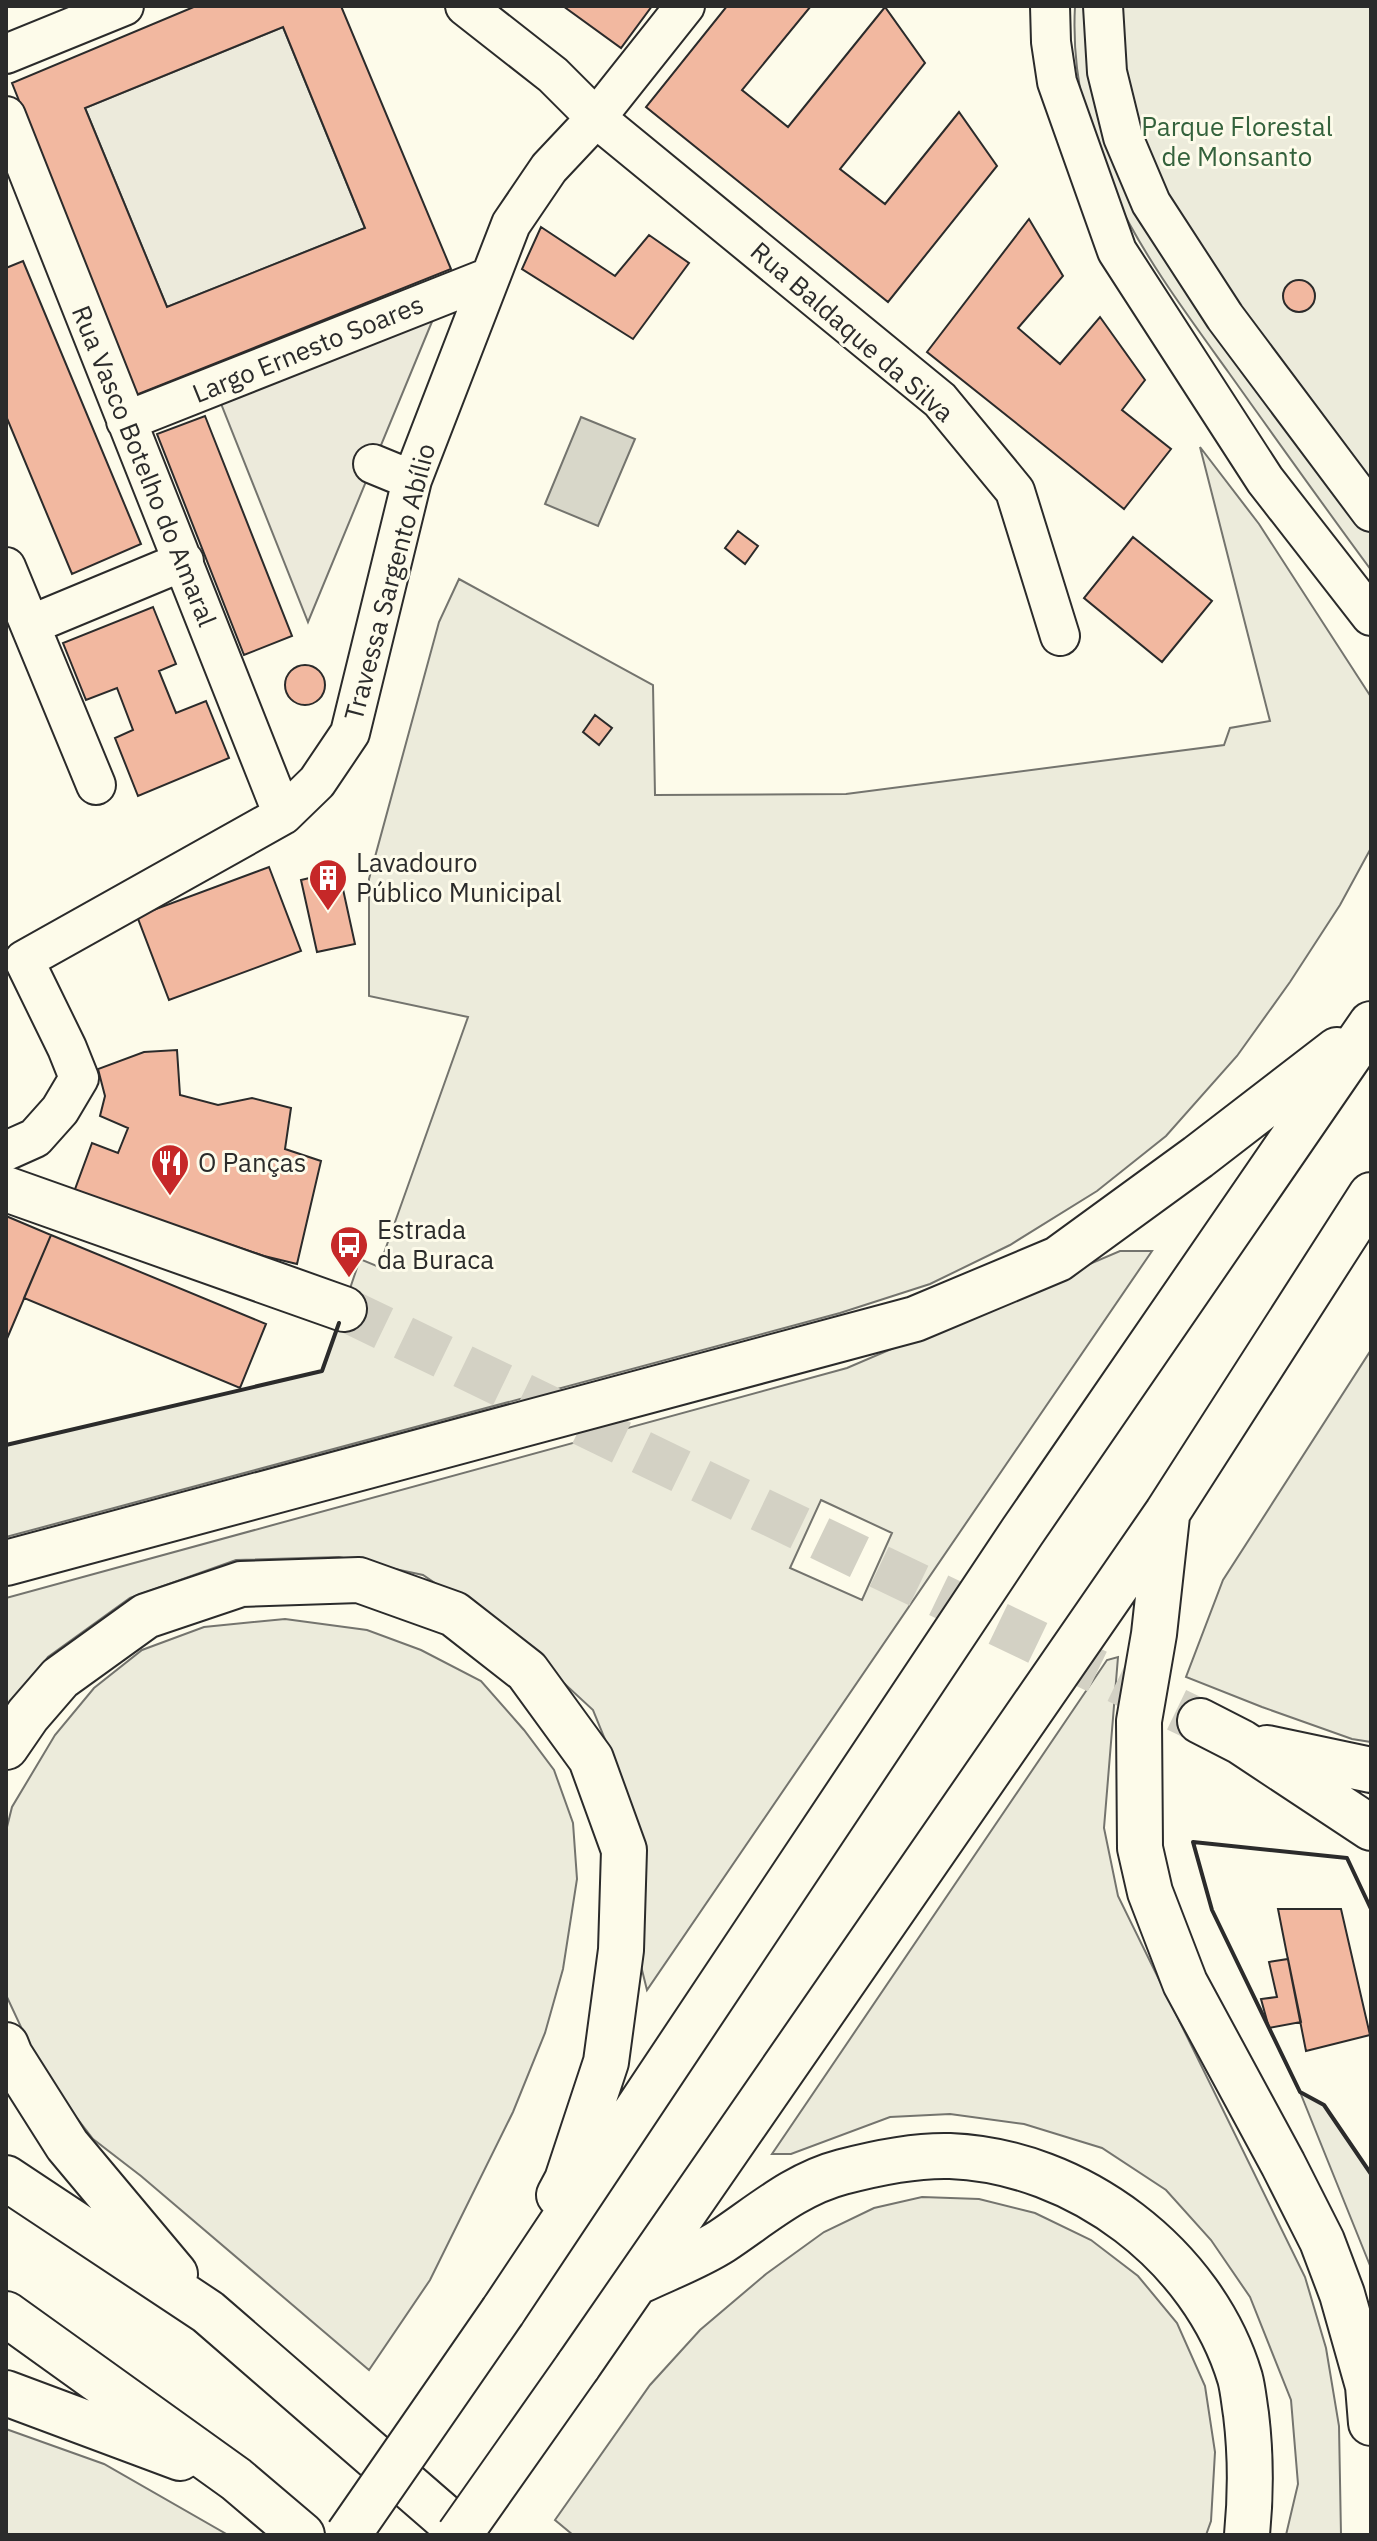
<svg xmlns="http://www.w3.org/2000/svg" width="1377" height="2541" viewBox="0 0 1377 2541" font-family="'IBM Plex Sans',sans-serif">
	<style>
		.green { fill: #ecebdb; stroke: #74746e; stroke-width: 2; fill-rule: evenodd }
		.parking { fill: #eceadb; stroke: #74746e; stroke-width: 2 }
		.water { fill: #d8d7c9; stroke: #74746e; stroke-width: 2 }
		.building { fill: #f2b8a0; stroke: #2b2b2b; stroke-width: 2; fill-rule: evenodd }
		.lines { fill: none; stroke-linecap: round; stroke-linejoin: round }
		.secondary-tunnel { stroke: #d3d1c4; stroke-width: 44; stroke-dasharray: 44 22; stroke-linecap: butt }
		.street-casing { stroke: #2b2b2b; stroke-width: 42 }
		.secondary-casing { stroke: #2b2b2b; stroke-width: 48 }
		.highway-casing { stroke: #2b2b2b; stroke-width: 48 }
		.street { stroke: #fdfbea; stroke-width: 38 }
		.secondary { stroke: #fdfbea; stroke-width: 44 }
		.highway { stroke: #fdfbea; stroke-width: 44 }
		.highway-bridge-casing { stroke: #2b2b2b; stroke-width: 48; stroke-linecap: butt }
		.highway-bridge { stroke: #fdfbea; stroke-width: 44 }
		.wall { stroke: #2b2b2b; stroke-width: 4 }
		.labels { text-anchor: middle; stroke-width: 6; stroke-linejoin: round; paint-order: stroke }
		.park-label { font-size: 26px; fill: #34623c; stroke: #fdfbea }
		.street-label { font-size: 26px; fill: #2b2b2b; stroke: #fdfbea }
		.poi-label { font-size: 26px; fill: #2b2b2b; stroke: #fdfbea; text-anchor: start }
	</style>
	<rect width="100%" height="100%" fill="#fdfbea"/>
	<!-- green -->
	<path class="green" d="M1075,6h296v564c-48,-65 -95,-131 -142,-197 -82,-114 -162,-218 -154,-367z
		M1200,447l59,77 112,173v151l-31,57 -50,77 -53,74 -71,80 -69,55 -87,54 -80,39 -90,29 -834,224v-92l316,-74 38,-112 19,8 89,-250 -99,-21v-117l70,-257 20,-43 194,106 2,110 191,-1 378,-49 6,-17 40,-7z
		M1120,1251h32l-505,739 -6,-24 5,-92 -24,-93 -29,-71 -80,-74 -90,-61 -84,-18 -103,3 -106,38 -82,59 -42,59v-118l841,-230zM821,1500l71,33 -30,67 -72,-32z
		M1371,1350v392l-19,-3 -90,-32 -76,-30 37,-97z
		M285,1619l82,11 54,20 60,31 43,49 30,40 19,53 4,56 -14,90 -18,64 -32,79 -83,168 -61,90 -228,-194 -48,-37 -50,-65 -37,-79v-164l6,-24 43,-72 39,-47 48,-38 62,-23z
		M1118,1657l-14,171 14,68 187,381 21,71 13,78 2,109h-55l12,-51 -7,-84 -41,-103 -39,-57 -45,-50 -64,-42 -78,-24 -74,-10 -60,3 -99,37h-19l335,-494z
		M1300,2092l24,13 47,69v94z
		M922,2197l57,2 56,14 56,27 47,36 39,47 28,63 10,66 -4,69 -5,14h-633l-18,-15 95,-135 50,-55 66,-56 58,-42 50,-24z
		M6,2429l98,35 124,71h-222z"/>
	<!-- parking -->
	<path class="parking" d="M283,27l82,201 -198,79 -82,-199z
		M443,295l-135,327 -94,-236z"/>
	<!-- water -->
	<path class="water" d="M581,417l54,22 -37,87 -53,-22z"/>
	<!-- building -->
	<path class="building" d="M196,6h145l110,263 -315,126 -124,-312zM283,27l82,201 -198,79 -82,-199z
		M563,6h89l-31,42z
		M727,6h84l-69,84 46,37 97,-120 40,56 -85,106 45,35 74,-92 38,54 -109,136 -242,-195z
		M1029,219l34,57 -45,52 42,36 40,-47 45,63 -23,30 49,39 -47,60 -197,-157z
		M541,227l74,49 34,-41 40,28 -56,76 -111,-70z
		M23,261l118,283 -69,30 -66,-158v-148z
		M1283 296a16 16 0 1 1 32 0a16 16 0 1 1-32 0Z
		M205,416l87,220 -48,19 -87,-221z
		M738,531l20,15 -13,18 -20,-16z
		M1133,537l79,64 -50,61 -78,-64z
		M153,607l23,57 -17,7 17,42 30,-12 23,57 -91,38 -23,-58 18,-8 -16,-42 -31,12 -23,-57z
		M285 685a20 20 0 1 1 40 0a20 20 0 1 1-40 0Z
		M595,715l17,13 -13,17 -16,-13z
		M269,867l32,84 -132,49 -32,-84z
		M339,871l16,73 -38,8 -16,-72z
		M177,1050l3,45 38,10 34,-7 39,10 -6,41 36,12 -24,103 -33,-8 -190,-64 18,-49 26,10 10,-25 -28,-12 5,-20 -7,-27 46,-17z
		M6,1216l45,19 -45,106z
		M51,1235l215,89 -26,64 -216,-90z
		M1278,1909h63l29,126 -64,16z
		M1288,1959l13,63 -32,6 -8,-29 16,-2 -8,-35z"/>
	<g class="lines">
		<!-- secondary-tunnel -->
		<path class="secondary-tunnel" d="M344,1309l856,412"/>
		<!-- street casing -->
		<g class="street-casing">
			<path id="street" d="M465,6l88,69 43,43 344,282 75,91 45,145
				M1050,6l1,36 6,40 60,169 148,229 106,136
				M1103,6l4,66 16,65 28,66 74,114 146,195
				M6,54l118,-48
				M6,116l277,699
				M126,421l364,-144
				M373,464l39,16
				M6,567l90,218
				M30,625l154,-64
				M6,1151l29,-13 25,-28 19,-32 -12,-30 -43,-88 259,-145 34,-33 33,-49 62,-253 99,-256 38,-56 47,-50 89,-112"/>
		</g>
		<!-- secondary casing -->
		<g class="secondary-casing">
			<path id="secondary" d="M6,1189l338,120
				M1200,1721l41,21 130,86
				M1267,1748l104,22"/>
		</g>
		<!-- highway casing -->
		<g class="highway-casing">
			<path id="highway" d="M1167,1516l-13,118 -15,87 1,127 10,44 35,91 98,181 39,77 20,53 26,92 3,37
				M6,1563l909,-244 143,-60 140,-102 139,-107
				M6,1747l22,-32 32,-37 86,-62 95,-32 118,-4 95,34 73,57 64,88 33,91 -3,100 -15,112 -39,118 -8,15
				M6,2045l4,10 57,90 108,129
				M6,2178l202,134 257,223
				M640,2281c27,-13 57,-24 82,-40 39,-26 74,-57 120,-69 34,-9 73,-17 108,-16 128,5 253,99 290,222 3,11 4,24 6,36 5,41 5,80 1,121
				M503,2311l519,-779 349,-508
				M6,2314l230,165 66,56
				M578,2366l589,-853 204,-318
				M6,2393l174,65"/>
		</g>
		<!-- street -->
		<use href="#street" class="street"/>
		<!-- secondary -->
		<use href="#secondary" class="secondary"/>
		<!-- highway -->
		<use href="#highway" class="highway"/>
		<!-- highway-bridge casing -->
		<g class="highway-bridge-casing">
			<path id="highway-bridge" d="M348,2535l155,-224
				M459,2535l119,-169"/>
		</g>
		<!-- highway-bridge -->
		<use href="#highway-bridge" class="highway-bridge"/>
		<!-- wall -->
		<path class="wall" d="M6,1445l316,-74 17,-48
			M1371,1909l-24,-51 -154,-16 19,68 88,182 24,13 47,69"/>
	</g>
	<!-- icons -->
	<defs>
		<g id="building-pin" transform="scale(2)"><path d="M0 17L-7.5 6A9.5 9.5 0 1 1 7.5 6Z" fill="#c62828" stroke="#fdfbea"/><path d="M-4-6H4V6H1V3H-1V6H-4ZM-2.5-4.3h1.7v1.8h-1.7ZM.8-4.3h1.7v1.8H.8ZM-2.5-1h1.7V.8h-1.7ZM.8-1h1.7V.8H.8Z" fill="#fff"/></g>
		<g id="restaurant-pin" transform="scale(2)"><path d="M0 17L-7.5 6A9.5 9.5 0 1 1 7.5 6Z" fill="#c62828" stroke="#fdfbea"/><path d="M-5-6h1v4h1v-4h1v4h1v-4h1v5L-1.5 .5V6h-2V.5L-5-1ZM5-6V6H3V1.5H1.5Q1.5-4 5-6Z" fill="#fff"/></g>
		<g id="bus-pin" transform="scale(2)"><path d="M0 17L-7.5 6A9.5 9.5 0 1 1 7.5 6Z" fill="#c62828" stroke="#fdfbea"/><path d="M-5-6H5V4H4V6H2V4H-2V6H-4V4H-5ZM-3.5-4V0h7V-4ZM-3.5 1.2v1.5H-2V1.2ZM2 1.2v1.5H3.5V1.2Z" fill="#fff"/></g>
	</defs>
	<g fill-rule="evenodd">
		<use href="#building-pin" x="328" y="878"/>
		<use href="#restaurant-pin" x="170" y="1163"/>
		<use href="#bus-pin" x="349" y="1245"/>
	</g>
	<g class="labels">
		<!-- park labels -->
		<g class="park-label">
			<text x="1237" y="136">Parque Florestal<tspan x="1237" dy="30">de Monsanto</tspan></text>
		</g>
		<!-- street labels -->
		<g class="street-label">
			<text transform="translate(852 332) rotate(41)" y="9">Rua Baldaque da Silva</text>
			<text transform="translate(308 349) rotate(-22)" y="9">Largo Ernesto Soares</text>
			<text transform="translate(144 466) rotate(68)" y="9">Rua Vasco Botelho do Amaral</text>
			<text transform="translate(390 582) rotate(-75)" y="9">Travessa Sargento Abílio</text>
		</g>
		<!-- poi labels -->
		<g class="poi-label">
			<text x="356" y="872">Lavadouro<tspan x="356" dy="30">Público Municipal</tspan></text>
			<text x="198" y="1172">O Panças</text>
			<text x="377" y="1239">Estrada<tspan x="377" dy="30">da Buraca</tspan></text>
		</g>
	</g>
	<!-- border -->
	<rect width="1377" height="2541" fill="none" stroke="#2b2b2b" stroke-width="16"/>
</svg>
